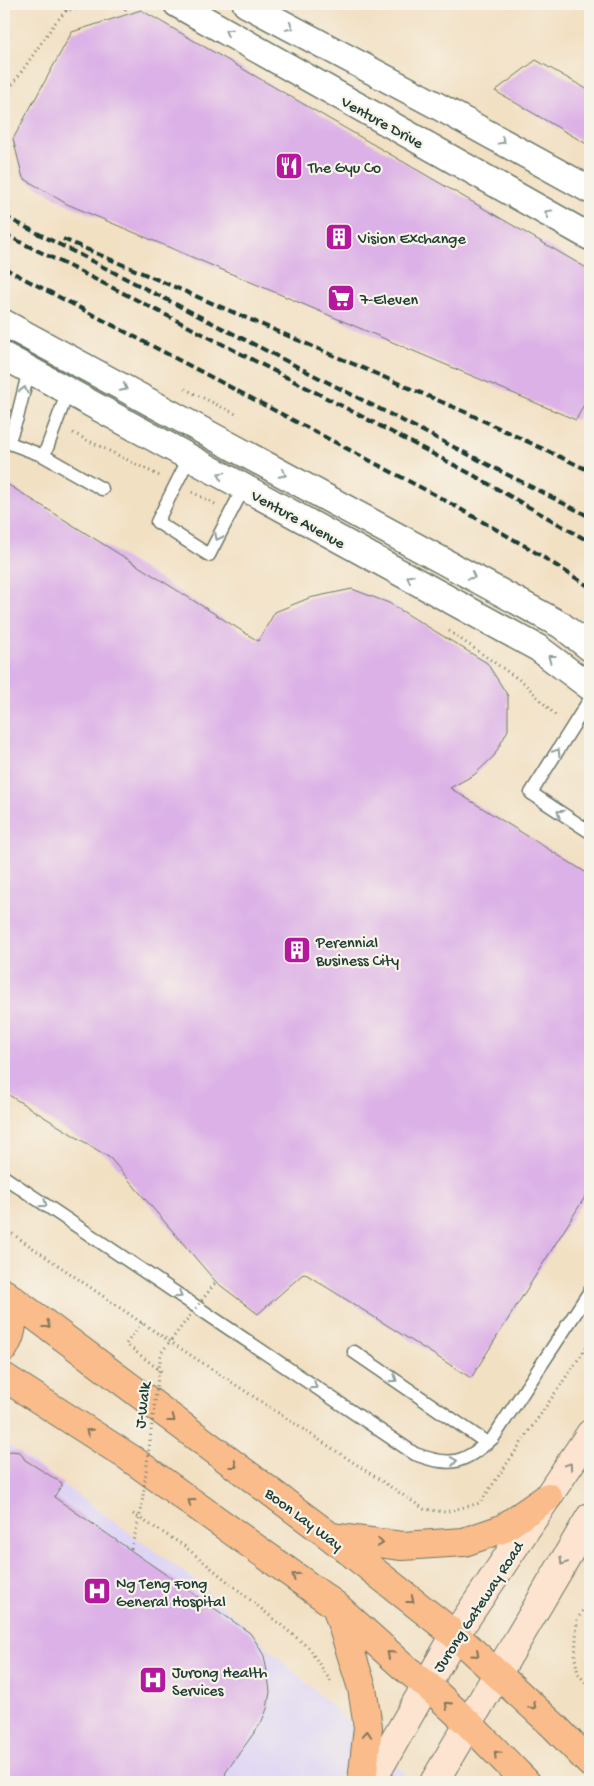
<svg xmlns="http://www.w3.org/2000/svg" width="594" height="1786" viewBox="0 0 594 1786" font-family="'Gochi Hand',sans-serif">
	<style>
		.built { fill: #ded5f5 }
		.building { fill: #dcb1e7 }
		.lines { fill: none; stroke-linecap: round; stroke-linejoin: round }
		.service-casing { stroke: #697666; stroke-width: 15 }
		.minor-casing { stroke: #697666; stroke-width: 29 }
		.secondary-casing { stroke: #697666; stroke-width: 30 }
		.primary-casing { stroke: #697666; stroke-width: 30 }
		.path { stroke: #697666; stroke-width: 3; stroke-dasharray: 1 4; stroke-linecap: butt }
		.service { stroke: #fff; stroke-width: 12 }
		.minor { stroke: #fff; stroke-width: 26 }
		.secondary { stroke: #fde4d1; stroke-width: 28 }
		.primary { stroke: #fabc8b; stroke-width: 28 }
		.rail { stroke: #1f3d34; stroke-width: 4; stroke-dasharray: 8 4; stroke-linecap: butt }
		.path-bridge { stroke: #697666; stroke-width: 3; stroke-dasharray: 1 4; stroke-linecap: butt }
		.oneway { stroke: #8f9e9a }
		.oneway2 { stroke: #82765b }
		.oneway3 { stroke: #8e9082 }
		.labels { text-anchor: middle; stroke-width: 4.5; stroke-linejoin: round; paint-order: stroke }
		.street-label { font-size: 16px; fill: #1f3d34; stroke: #f7f3e8 }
		.poi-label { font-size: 16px; fill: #1f3d34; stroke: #f7f3e8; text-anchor: start }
	</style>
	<rect width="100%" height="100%" fill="#f7f3e8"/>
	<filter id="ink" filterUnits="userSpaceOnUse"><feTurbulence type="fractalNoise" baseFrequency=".02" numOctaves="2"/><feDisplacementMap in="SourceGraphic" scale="10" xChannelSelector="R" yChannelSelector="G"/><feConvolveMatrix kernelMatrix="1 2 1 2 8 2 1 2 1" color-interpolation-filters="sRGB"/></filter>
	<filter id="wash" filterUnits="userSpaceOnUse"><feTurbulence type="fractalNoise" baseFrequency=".0096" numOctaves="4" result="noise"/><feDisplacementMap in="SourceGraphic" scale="20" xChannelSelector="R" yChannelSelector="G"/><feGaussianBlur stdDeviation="1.12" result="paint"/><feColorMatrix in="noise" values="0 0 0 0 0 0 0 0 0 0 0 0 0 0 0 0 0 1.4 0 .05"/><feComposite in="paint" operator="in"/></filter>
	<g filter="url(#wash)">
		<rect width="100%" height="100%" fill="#f2e0c3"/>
		<!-- built -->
		<path class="built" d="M4,1442l188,136 222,204h-410z"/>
		<g id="blocks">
			<!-- building -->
			<path class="building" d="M141,10l449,260v123l-14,27 -509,-216 -44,-26 -10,-39 59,-107z
				M536,60l54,31v55l-95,-55z
				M4,482l254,159 17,-29 34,-14 43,-9 37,14 98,60 21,33v34l-14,26 -20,19 -24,13 140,87v314l-119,189 -167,-105 -46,41 -42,-32 -106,-124 -106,-66v-59l3,-6 -3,-2z
				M11,1451l9,1 5,8 37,23v2l-8,12 196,136 6,9 8,14 4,20 2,16 -3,17 -6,14 -35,49 -2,10h-220v-327z"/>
		</g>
	</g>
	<g filter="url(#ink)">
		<use href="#blocks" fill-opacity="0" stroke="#697666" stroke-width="1"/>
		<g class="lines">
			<!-- service casing -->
			<g class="service-casing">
				<path id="service" d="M4,441l40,15 58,33
					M8,443l9,-25 12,-48
					M44,456l24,-65
					M189,458l-32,64 52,33 35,-68
					M590,699l-59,94 59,39
					M4,1177l411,277c38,14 48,9 78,-16l97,-147
					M354,1352l133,91"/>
			</g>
			<!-- minor casing -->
			<g class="minor-casing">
				<path id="minor" d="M177,4l413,233
					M246,4l188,100 156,86
					M4,323l557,302 29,23
					M4,356l534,292 52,39"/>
			</g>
			<!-- secondary casing -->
			<g class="secondary-casing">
				<path id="secondary" d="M371,1782l84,-147 135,-201
					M434,1782l156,-265"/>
			</g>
			<!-- primary casing -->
			<g class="primary-casing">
				<path id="primary" d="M4,1293l327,244 124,98 99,91 36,37
					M4,1348c12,-20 8,-30 4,-52
					M4,1377l126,81 205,147 70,63 23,18 41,38 57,58
					M331,1537l71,9 62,-4 38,-13 46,-32
					M336,1606l26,82 6,39 -6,55"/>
			</g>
			<!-- path -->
			<path class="path" d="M145,4l7,4
				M125,10l3,-6
				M66,11l3,-7
				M4,97l51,-74 11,-12 24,-7
				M185,389l53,26
				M73,433l87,43
				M192,492l23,12
				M449,631l75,52 33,34
				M4,1228l138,95 282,186 21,3 35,-9 110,-161
				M142,1323l-16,21 36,28
				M133,1514l50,31 125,102 23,35
				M590,1598l-13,22 -2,38 3,16 12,13"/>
			<!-- service -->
			<use href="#service" class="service"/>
			<!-- minor -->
			<use href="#minor" class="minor"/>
			<!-- secondary -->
			<use href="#secondary" class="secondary"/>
			<!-- primary -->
			<use href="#primary" class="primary"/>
			<!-- rail -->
			<path class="rail" d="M4,216l586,301
				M4,234l129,64 209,108 131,69 117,67
				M63,239l402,173 125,59
				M4,268l435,229 88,50 63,40"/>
			<!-- path-bridge -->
			<path class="path-bridge" d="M131,1549l10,-38 20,-158 55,-71"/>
		</g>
		<!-- one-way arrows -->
		<defs><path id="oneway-chevron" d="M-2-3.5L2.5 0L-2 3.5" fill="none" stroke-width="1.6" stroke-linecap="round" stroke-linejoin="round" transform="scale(1.25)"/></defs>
		<g class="oneway">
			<use href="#oneway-chevron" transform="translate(290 27) rotate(28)"/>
			<use href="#oneway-chevron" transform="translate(228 32) rotate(-151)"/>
			<use href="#oneway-chevron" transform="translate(502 141) rotate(29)"/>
			<use href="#oneway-chevron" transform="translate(548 213) rotate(-151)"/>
			<use href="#oneway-chevron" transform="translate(124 388) rotate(28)"/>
			<use href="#oneway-chevron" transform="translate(24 390) rotate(-76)"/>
			<use href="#oneway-chevron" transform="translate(283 474) rotate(28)"/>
			<use href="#oneway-chevron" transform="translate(221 475) rotate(-151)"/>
			<use href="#oneway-chevron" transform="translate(218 537) rotate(117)"/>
			<use href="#oneway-chevron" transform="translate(472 576) rotate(28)"/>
			<use href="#oneway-chevron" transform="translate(410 578) rotate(-151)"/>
			<use href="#oneway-chevron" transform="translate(551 658) rotate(-143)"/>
			<use href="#oneway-chevron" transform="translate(557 752) rotate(-58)"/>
			<use href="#oneway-chevron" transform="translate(560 813) rotate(-147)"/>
			<use href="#oneway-chevron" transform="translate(44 1204) rotate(34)"/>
			<use href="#oneway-chevron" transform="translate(179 1295) rotate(34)"/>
			<use href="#oneway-chevron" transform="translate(394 1379) rotate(34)"/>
			<use href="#oneway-chevron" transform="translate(314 1386) rotate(34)"/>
			<use href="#oneway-chevron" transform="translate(454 1461) rotate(-9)"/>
		</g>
		<g class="oneway2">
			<use href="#oneway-chevron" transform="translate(47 1325) rotate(36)"/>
			<use href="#oneway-chevron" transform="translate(172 1419) rotate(38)"/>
			<use href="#oneway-chevron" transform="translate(89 1432) rotate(-147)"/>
			<use href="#oneway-chevron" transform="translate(234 1465) rotate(37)"/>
			<use href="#oneway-chevron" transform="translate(191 1502) rotate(-144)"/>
			<use href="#oneway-chevron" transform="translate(380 1543) rotate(7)"/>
			<use href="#oneway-chevron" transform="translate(295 1576) rotate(-145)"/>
			<use href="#oneway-chevron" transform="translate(411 1600) rotate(38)"/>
			<use href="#oneway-chevron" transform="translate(390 1654) rotate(-138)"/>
			<use href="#oneway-chevron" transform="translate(476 1654) rotate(42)"/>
			<use href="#oneway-chevron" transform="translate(448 1705) rotate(-137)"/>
			<use href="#oneway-chevron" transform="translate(533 1706) rotate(43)"/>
			<use href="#oneway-chevron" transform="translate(367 1734) rotate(-86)"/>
			<use href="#oneway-chevron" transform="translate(497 1754) rotate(-134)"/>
		</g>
		<g class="oneway3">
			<use href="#oneway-chevron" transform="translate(569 1466) rotate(-56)"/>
			<use href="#oneway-chevron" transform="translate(563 1562) rotate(121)"/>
		</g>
	</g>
	<!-- icons -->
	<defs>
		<g id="restaurant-square" transform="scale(1.4375)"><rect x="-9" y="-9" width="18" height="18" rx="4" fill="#b5179e" stroke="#f7f3e8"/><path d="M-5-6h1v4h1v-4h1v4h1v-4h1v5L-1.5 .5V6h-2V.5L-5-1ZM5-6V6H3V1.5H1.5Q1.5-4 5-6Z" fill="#fff"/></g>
		<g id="building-square" transform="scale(1.4375)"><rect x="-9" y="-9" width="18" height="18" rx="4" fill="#b5179e" stroke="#f7f3e8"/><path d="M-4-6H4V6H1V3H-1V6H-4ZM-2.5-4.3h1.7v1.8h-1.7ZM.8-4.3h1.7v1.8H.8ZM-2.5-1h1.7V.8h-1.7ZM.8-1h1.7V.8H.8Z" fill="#fff"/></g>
		<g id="supermarket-square" transform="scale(1.4375)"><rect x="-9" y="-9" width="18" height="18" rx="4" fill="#b5179e" stroke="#f7f3e8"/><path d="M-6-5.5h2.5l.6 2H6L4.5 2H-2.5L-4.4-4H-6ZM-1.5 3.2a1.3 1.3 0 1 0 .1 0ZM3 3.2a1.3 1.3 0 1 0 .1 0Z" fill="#fff"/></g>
		<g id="hospital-square" transform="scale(1.4375)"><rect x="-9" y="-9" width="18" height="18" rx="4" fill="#b5179e" stroke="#f7f3e8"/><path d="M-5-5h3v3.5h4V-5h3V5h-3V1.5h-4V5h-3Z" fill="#fff"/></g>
	</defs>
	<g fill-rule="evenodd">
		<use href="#restaurant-square" x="289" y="166"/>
		<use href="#building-square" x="339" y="237"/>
		<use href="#supermarket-square" x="341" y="298"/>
		<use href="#building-square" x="297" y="950"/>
		<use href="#hospital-square" x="97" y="1591"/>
		<use href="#hospital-square" x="153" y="1680"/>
	</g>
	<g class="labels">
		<!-- street labels -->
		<g class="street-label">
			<text transform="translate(383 121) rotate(29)" y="6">Venture Drive</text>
			<text transform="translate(299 518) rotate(29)" y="6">Venture Avenue</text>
			<text transform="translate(141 1405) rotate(-83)" y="6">J-Walk</text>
			<text transform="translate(305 1518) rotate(37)" y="6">Boon Lay Way</text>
			<text transform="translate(477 1606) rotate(-57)" y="6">Jurong Gateway Road</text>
		</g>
		<!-- poi labels -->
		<g class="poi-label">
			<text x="308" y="172">The Gyu Co</text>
			<text x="358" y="243">Vision Exchange</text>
			<text x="360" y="304">7-Eleven</text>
			<text x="316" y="947">Perennial<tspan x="316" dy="18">Business City</tspan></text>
			<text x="116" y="1588">Ng Teng Fong<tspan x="116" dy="18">General Hospital</tspan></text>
			<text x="172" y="1677">Jurong Health<tspan x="172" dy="18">Services</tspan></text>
		</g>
	</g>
	<!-- margin -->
	<rect width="594" height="1786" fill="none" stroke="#f7f3e8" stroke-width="20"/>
</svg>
